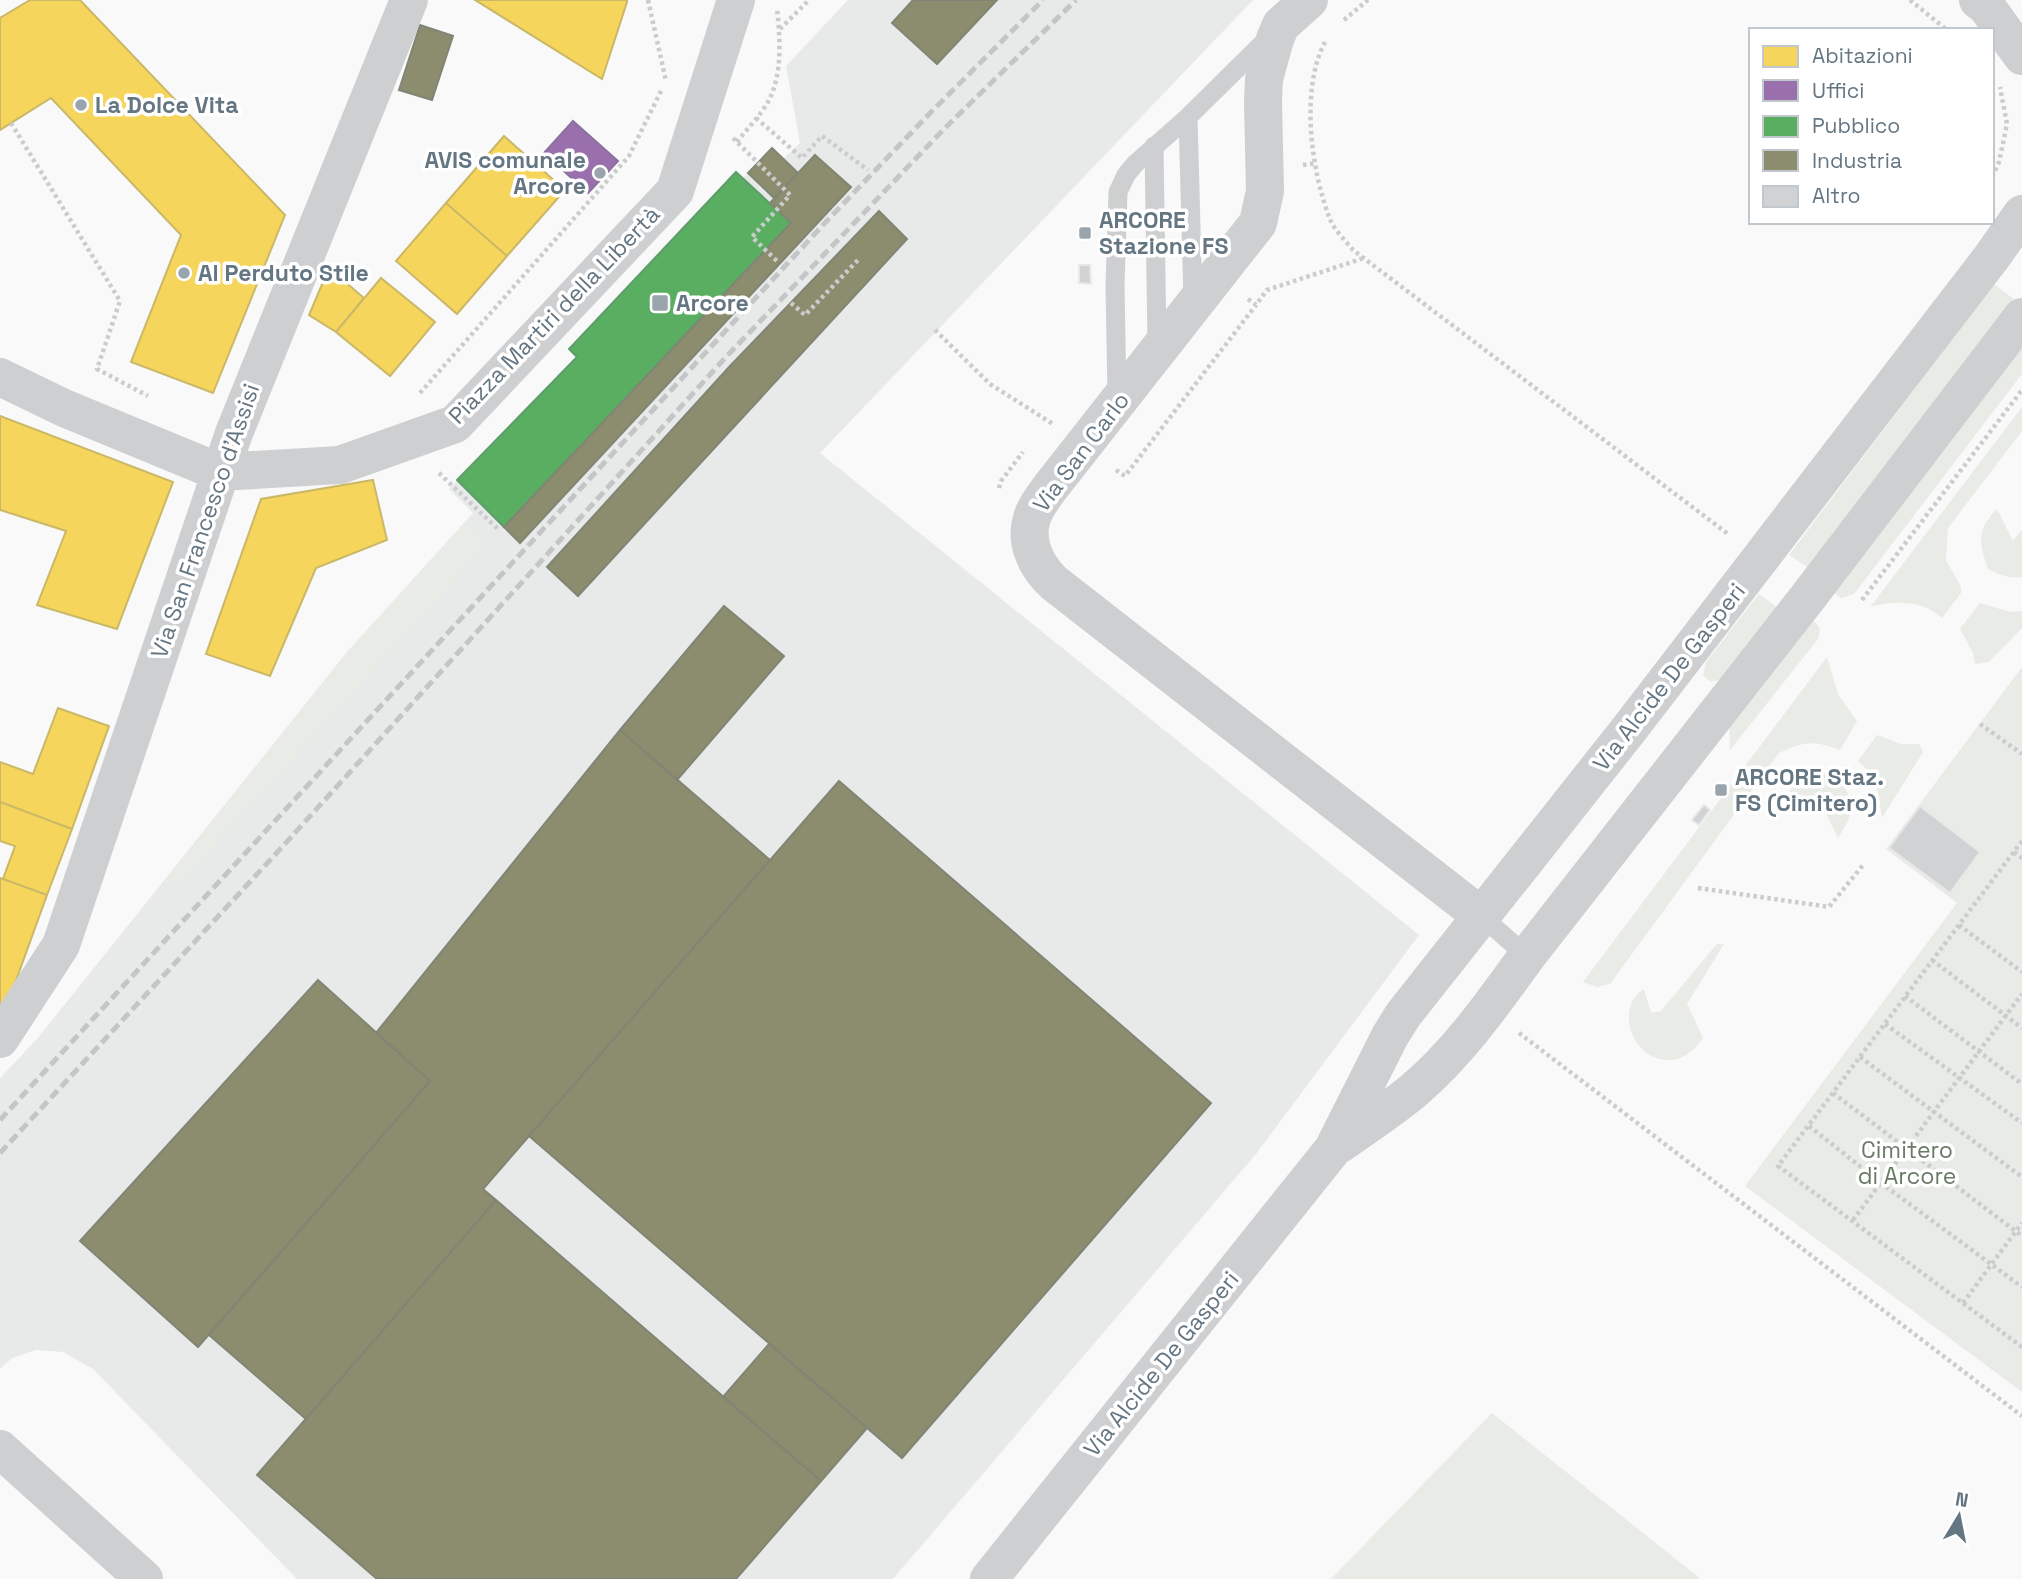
<svg xmlns="http://www.w3.org/2000/svg" width="2022" height="1579" viewBox="0 0 2022 1579" font-family="'Space Grotesk',sans-serif">
	<style>
		.built { fill: #e8e9e9 }
		.green { fill: #e8ebe6 }
		.homes { fill: #f6d55c; stroke: #cab868; stroke-width: 2 }
		.offices { fill: #9970ab; stroke: #89729f; stroke-width: 2 }
		.public { fill: #5aae61; stroke: #5d9d6b; stroke-width: 2 }
		.industry { fill: #8c8c6e; stroke: #808574; stroke-width: 2 }
		.building { fill: #d0d2d3; stroke: #e8e8e8; stroke-width: 2 }
		.lines { fill: none; stroke-linecap: round; stroke-linejoin: round }
		.path { stroke: #cbcccd; stroke-width: 4.5; stroke-dasharray: 3.5 3.5; stroke-linecap: butt }
		.service { stroke: #cecfd0; stroke-width: 19 }
		.minor { stroke: #cecfd0; stroke-width: 38 }
		.tertiary { stroke: #cecfd0; stroke-width: 38 }
		.rail { stroke: #c3c5c6; stroke-width: 5; stroke-dasharray: 10 5; stroke-linecap: butt }
		.poi-dot { fill: #99a4ac; stroke: #fff; stroke-width: 2.5 }
		.labels { text-anchor: middle; stroke-width: 7; stroke-linejoin: round; paint-order: stroke }
		.poi-label { font-size: 23px; font-weight: bold; fill: #657683; stroke: #fff; text-anchor: start }
		.street-label { font-size: 23px; fill: #657683; stroke: #fff }
		.park-label { font-size: 23px; fill: #687a64; stroke: #fff }
	</style>
	<rect width="100%" height="100%" fill="#f9f9f9"/>
	<!-- built -->
	<path class="built" d="M848,0h405l-433,453 599,482 -163,219 -363,425h-596l-204,-210 -30,-17 -27,-2 -24,8 -12,11v-291l37,-39 311,-388 125,-138 -24,-24 128,-131 -8,-9 167,-177 7,6 29,-30 11,11 17,-16 -14,-77z"/>
	<!-- green -->
	<path class="green" d="M1994,284l21,16 -205,269 -21,-14z
		M2022,340v34l-168,220 -13,4 -8,-6z
		M2022,407v24l-74,97 -2,32 15,27v6l-19,25c-20,-18 -45,-17 -71,-12z
		M1997,509l16,32 8,-10 1,1v45c-13,2 -22,-2 -34,-8 -9,-26 -12,-39 9,-60z
		M465,523l23,21 -308,340 -15,-3 183,-230z
		M1759,594l19,14 -55,71 -12,3 -8,-7 3,-13z
		M1980,603l30,9 12,-1v17l-33,34 -14,2 -2,-11 -13,-24z
		M1810,617l10,11 -2,11 -88,111 -1,-30z
		M1827,657l11,37 19,27 -17,29c-26,-10 -36,-9 -61,3l-169,231 -13,3 -14,-5z
		M2022,667v725l-277,-206 212,-283 -71,-54z
		M1877,735l24,9h18l4,8 -41,66c-3,-24 -4,-40 -24,-57z
		M1816,771c16,3 34,15 35,34 1,12 -7,23 -13,33l-17,-35 -32,-11 12,-15z
		M1717,944h7l-37,60 16,34c-8,11 -20,23 -35,22 -29,0 -48,-35 -35,-60 2,-4 7,-8 11,-11l7,24 10,-2z
		M1492,1413l209,166h-370z"/>
	<!-- homes -->
	<path class="homes" d="M30,0h50l205,215 -72,178 -82,-31 50,-127 -130,-137 -51,32v-112z
		M475,0h152v2l-25,77z
		M504,136l61,54 -58,66 -61,-53z
		M446,203l61,53 -50,58 -61,-53z
		M329,268l35,30 -28,34 -27,-17z
		M381,278l54,44 -45,54 -54,-44z
		M0,416l173,66 -56,147 -80,-24 29,-74 -66,-21z
		M373,480l14,60 -71,28 -46,108 -64,-22 55,-155z
		M58,708l51,18 -37,103 -72,-27v-40l33,12z
		M0,802l72,27 -25,66 -44,-16 12,-33 -15,-5z
		M0,878l47,17 -41,113 -6,-2z"/>
	<!-- offices -->
	<path class="offices" d="M573,121l45,40 -30,32 -44,-40z"/>
	<!-- public -->
	<path class="public" d="M736,172l55,51 -287,304 -47,-47 120,-123 -8,-8z"/>
	<!-- industry -->
	<path class="industry" d="M913,0h84l-60,64 -45,-41z
		M420,25l33,11 -21,64 -33,-10z
		M772,148l26,25 -24,25 -26,-25z
		M815,155l36,32 -331,356 -16,-16 287,-304 -21,-20z
		M879,211l28,28 -329,357 -31,-29 183,-201z
		M724,606l60,50 -107,124 -57,-50z
		M620,730l150,130 -287,329 13,11 -190,219 -97,-84 221,-254 -54,-48z
		M839,781l372,322 -309,355 -373,-322z
		M318,980l112,101 -232,266 -118,-106z
		M496,1200l325,281 -85,98h-359l-120,-104z
		M769,1344l98,84 -46,53 -98,-84z"/>
	<!-- building -->
	<path class="building" d="M1079,265h11l1,19 -12,-1z
		M1704,805l6,5 -11,15 -7,-5z
		M1920,806l60,46 -30,41 -61,-45z"/>
	<g class="lines">
		<!-- path -->
		<path class="path" d="M648,0l18,81
			M1910,0l37,30
			M1344,20l24,-20
			M780,29l29,-29
			M1325,42c-25,47 -14,129 5,177 4,11 16,22 23,31l375,284
			M756,118l46,40 20,-22 46,34
			M11,123l109,178 -23,68 51,27
			M733,138l57,57 -38,42 27,26
			M737,142c10,-13 23,-26 31,-40 15,-28 12,-64 9,-94
			M1303,165l13,-2
			M1992,177l7,-15 8,-38 -7,-37
			M1248,299l8,6 11,-15 97,-32
			M791,303l14,12 54,-56
			M935,330l55,54 63,40
			M420,393l209,-237 33,-67
			M1116,470l9,6 131,-171
			M439,473l61,58
			M999,488l2,-7 22,-29
			M1862,600l160,-210
			M1980,724l42,30
			M2022,841l-244,325 244,181
			M2014,852l8,6
			M1698,888l131,19 34,-42
			M1959,925l63,47
			M1932,960l90,68
			M1905,996l117,88
			M1885,1024l137,99
			M1519,1033l503,383
			M1860,1057l162,120
			M1833,1093l189,143
			M1809,1126l72,57 141,104
			M1853,1220l169,-226
			M1963,1303l59,-80"/>
		<!-- service -->
		<path class="service" d="M1188,117l5,184
			M1154,146l3,198
			M1117,397l-2,-111 3,-94 8,-17 9,-11 53,-47 80,-79
			M1480,915l47,41"/>
		<!-- minor -->
		<path class="minor" d="M1309,0l-28,25 -6,14 -11,40 -1,23 2,89 -7,32 -209,266c-6,9 -14,18 -17,29 -8,25 5,49 22,65l426,332
			M1978,0l8,6 36,50
			M0,377l64,31 155,64 121,-7 115,-41 220,-233 61,-191
			M0,1039l61,-94 173,-512 175,-433"/>
		<!-- tertiary -->
		<path class="tertiary" d="M1340,1144c24,-17 50,-34 73,-53 45,-38 80,-88 114,-135l281,-359 214,-280
			M0,1449l144,130
			M989,1579l344,-430 57,-113 13,-21 227,-287 361,-470 31,-44"/>
		<!-- rail -->
		<path class="rail" d="M0,1120l822,-894 111,-116 110,-110
			M0,1153l283,-307 442,-488 221,-231 130,-127"/>
	</g>
	<!-- markers -->
	<g class="poi-dot">
		<circle cx="81" cy="105" r="7"/>
		<circle cx="600" cy="173" r="7"/>
		<rect x="1078" y="226" width="14" height="14" rx="3.5"/>
		<circle cx="184" cy="273" r="7"/>
		<rect x="651" y="294" width="18" height="18" rx="3.5"/>
		<rect x="1714" y="783" width="14" height="14" rx="3.5"/>
	</g>
	<g class="labels">
		<!-- poi labels -->
		<g class="poi-label">
			<text x="95" y="113">La Dolce Vita</text>
			<text x="586" y="168" text-anchor="end">AVIS comunale<tspan x="586" dy="26">Arcore</tspan></text>
			<text x="1099" y="228">ARCORE<tspan x="1099" dy="26">Stazione FS</tspan></text>
			<text x="198" y="281">Al Perduto Stile</text>
			<text x="676" y="311">Arcore</text>
			<text x="1735" y="785">ARCORE Staz.<tspan x="1735" dy="26">FS (Cimitero)</tspan></text>
		</g>
		<!-- street labels -->
		<g class="street-label">
			<text transform="translate(554 315) rotate(-46)" y="8">Piazza Martiri della Libertà</text>
			<text transform="translate(1081 452) rotate(-53)" y="8">Via San Carlo</text>
			<text transform="translate(205 521) rotate(-71)" y="8">Via San Francesco d'Assisi</text>
			<text transform="translate(1669 677) rotate(-52)" y="8">Via Alcide De Gasperi</text>
			<text transform="translate(1161 1364) rotate(-51)" y="8">Via Alcide De Gasperi</text>
		</g>
		<!-- park labels -->
		<g class="park-label">
			<text x="1907" y="1158">Cimitero<tspan x="1907" dy="26">di Arcore</tspan></text>
		</g>
	</g>
	<!-- legend -->
	<rect x="1749" y="28" width="245" height="196" fill="#ffffff" stroke="#c1c8cd" stroke-width="2"/>
	<rect x="1763" y="46" width="35" height="21" fill="#f6d55c" stroke="#c1c8cd" stroke-width="2"/>
	<text x="1812" y="63" font-size="21" fill="#657683">Abitazioni</text>
	<rect x="1763" y="80" width="35" height="21" fill="#9970ab" stroke="#c1c8cd" stroke-width="2"/>
	<text x="1812" y="98" font-size="21" fill="#657683">Uffici</text>
	<rect x="1763" y="116" width="35" height="21" fill="#5aae61" stroke="#c1c8cd" stroke-width="2"/>
	<text x="1812" y="133" font-size="21" fill="#657683">Pubblico</text>
	<rect x="1763" y="150" width="35" height="21" fill="#8c8c6e" stroke="#c1c8cd" stroke-width="2"/>
	<text x="1812" y="168" font-size="21" fill="#657683">Industria</text>
	<rect x="1763" y="186" width="35" height="21" fill="#d0d2d3" stroke="#c1c8cd" stroke-width="2"/>
	<text x="1812" y="203" font-size="21" fill="#657683">Altro</text>
	<!-- north arrow -->
	<g transform="translate(1959 1516) rotate(10)" stroke="#ffffff" stroke-width="5" paint-order="stroke">
	<path d="M0-5L12 26L0 18L-12 26Z" fill="#657683"/>
	<text y="-10" font-size="19" font-weight="bold" text-anchor="middle" fill="#657683">N</text>
	</g>
</svg>
